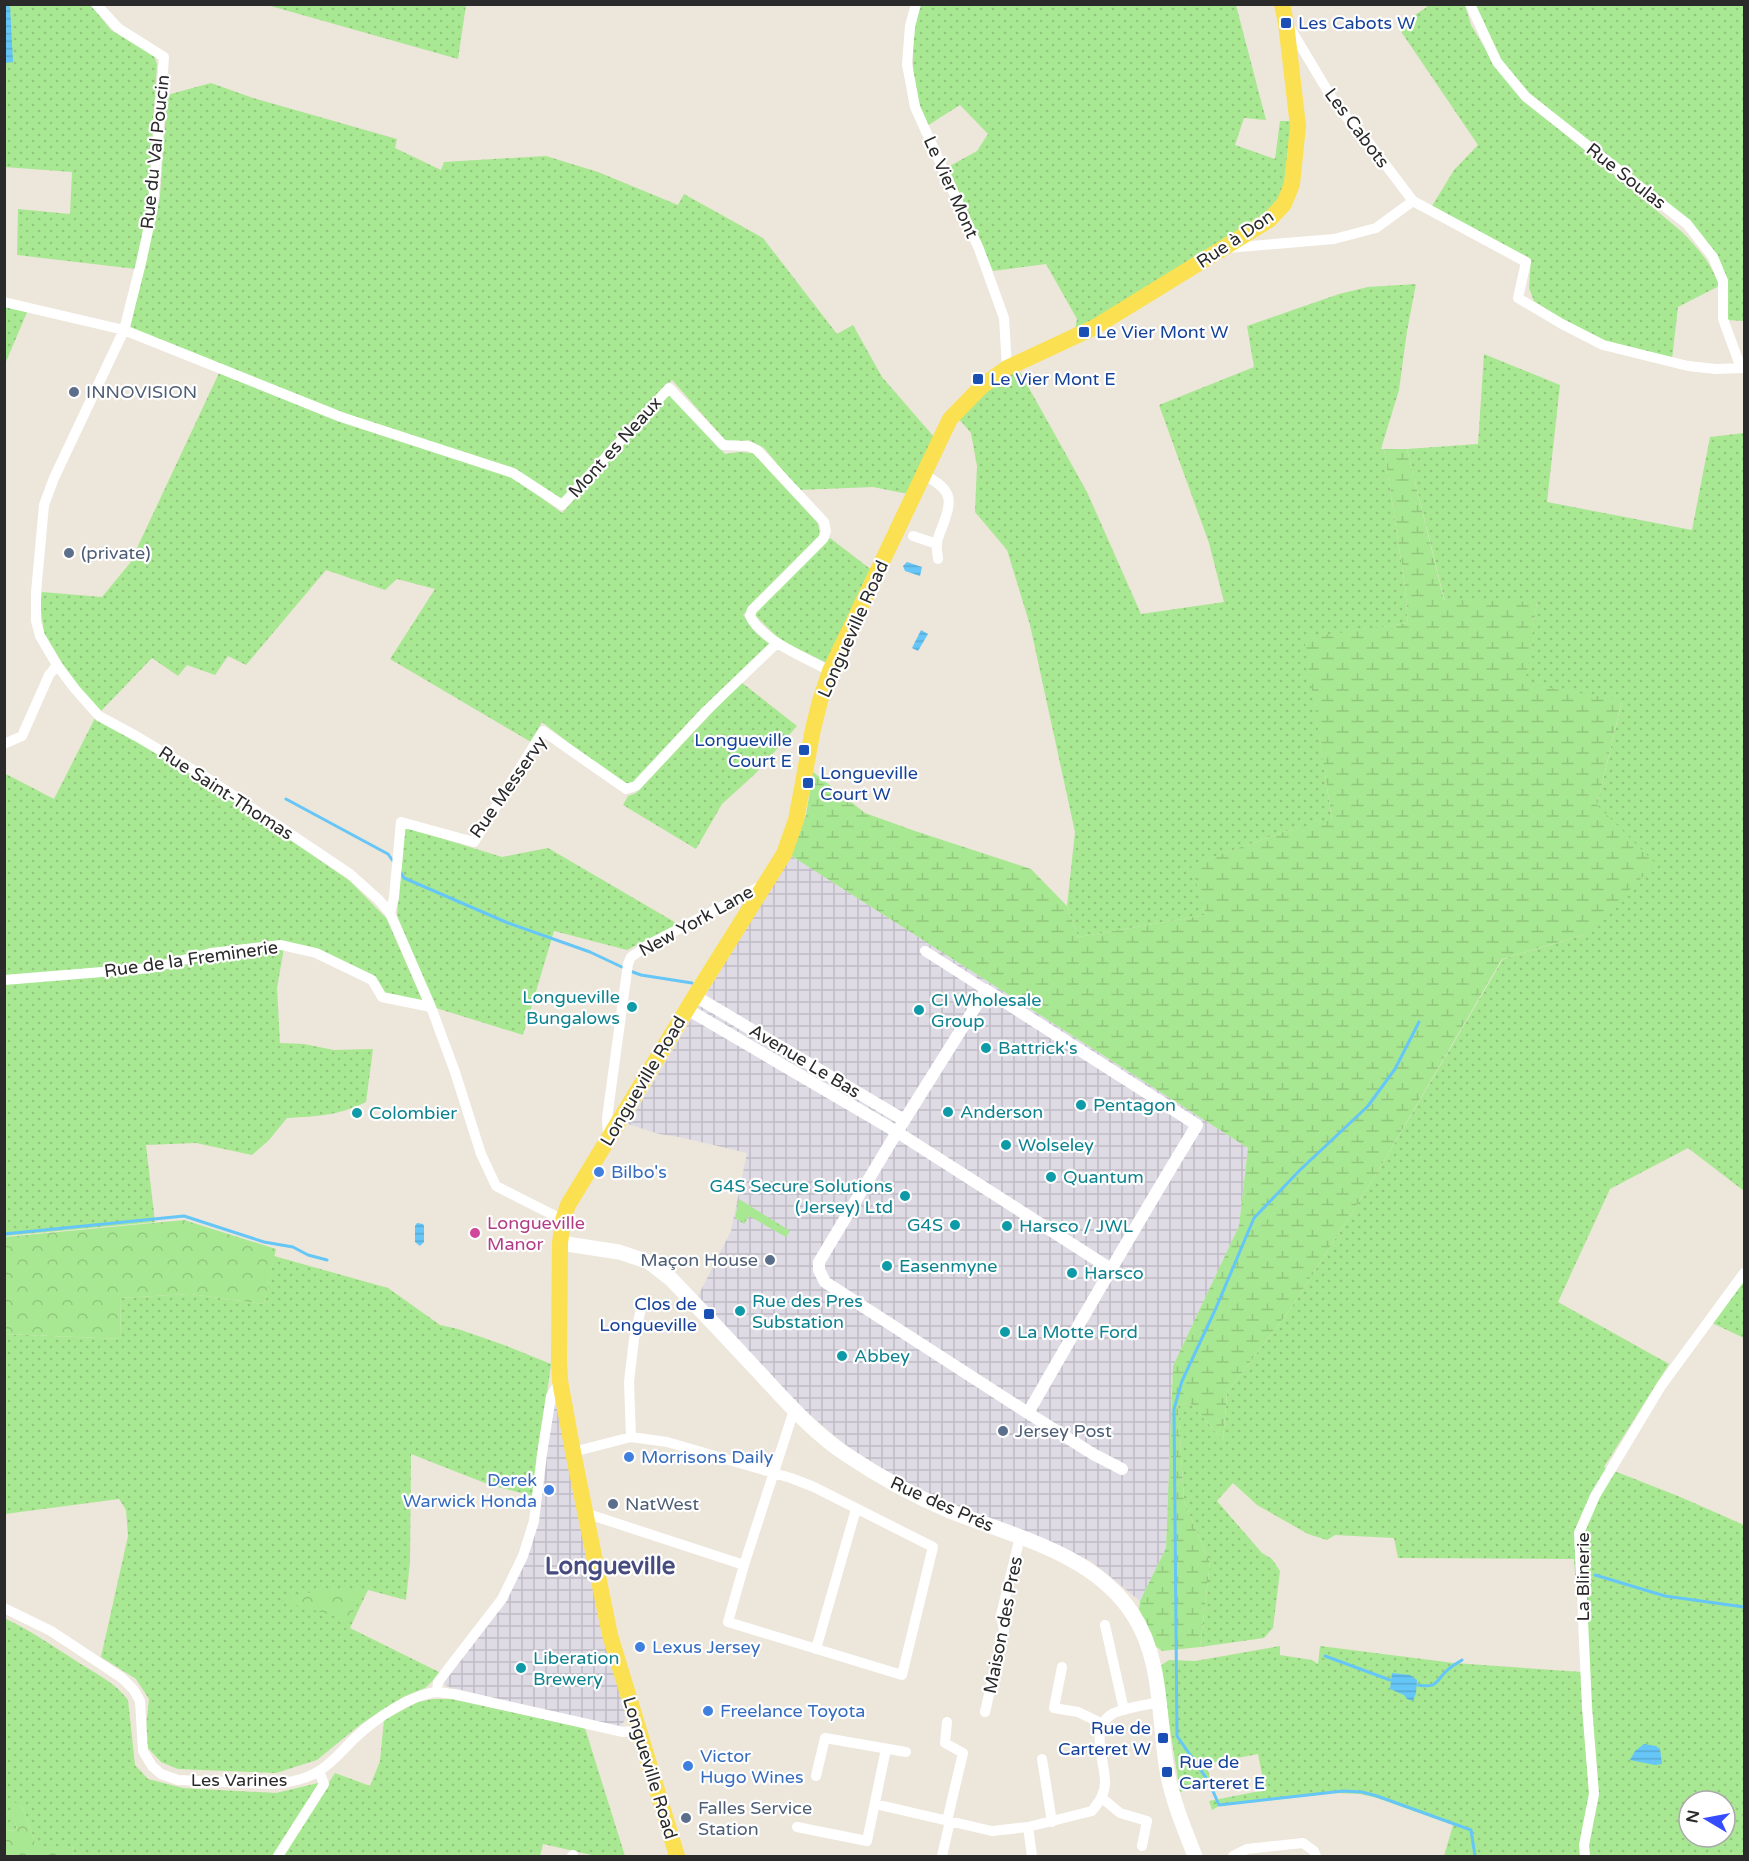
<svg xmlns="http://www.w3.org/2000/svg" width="1749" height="1861" viewBox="0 0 1749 1861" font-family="'Varela Round',sans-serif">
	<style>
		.industrial { fill: url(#industrial-grid) }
		.grass { fill: url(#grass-dots); fill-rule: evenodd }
		.forest { fill: url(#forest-crowns) }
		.wetland { fill: url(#wetland-marsh) }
		.park { fill: url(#park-tufts) }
		.water { fill: url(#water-rules) }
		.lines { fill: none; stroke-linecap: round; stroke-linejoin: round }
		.stream { stroke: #65c6f7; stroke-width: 3 }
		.minor { stroke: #fff; stroke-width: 10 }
		.tertiary { stroke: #fff; stroke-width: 12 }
		.secondary { stroke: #fff; stroke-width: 15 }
		.primary { stroke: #fbe051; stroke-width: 16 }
		.transit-dot { fill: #1a4fb4; stroke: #fff; stroke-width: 2 }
		.service-dot { fill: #5c6f8a; stroke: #fff; stroke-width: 2 }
		.culture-dot { fill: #0f9aa8; stroke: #fff; stroke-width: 2 }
		.shop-dot { fill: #3f7fe0; stroke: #fff; stroke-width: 2 }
		.hotel-dot { fill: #d1479c; stroke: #fff; stroke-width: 2 }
		.labels { text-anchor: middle; stroke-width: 4.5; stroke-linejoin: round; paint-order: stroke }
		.transit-label { font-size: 18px; fill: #164399; stroke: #fff; text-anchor: start }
		.street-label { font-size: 18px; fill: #2a2a2a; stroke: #fff }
		.service-label { font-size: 18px; fill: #4e5e75; stroke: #fff; text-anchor: start }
		.culture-label { font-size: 18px; fill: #0d838f; stroke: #fff; text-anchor: start }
		.shop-label { font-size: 18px; fill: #366cbe; stroke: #fff; text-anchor: start }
		.hotel-label { font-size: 18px; fill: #b23c85; stroke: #fff; text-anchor: start }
		.district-label { font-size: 24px; font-weight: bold; fill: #474c7e; stroke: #fff }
	</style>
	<defs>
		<pattern id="industrial-grid" width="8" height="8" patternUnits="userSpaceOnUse" patternTransform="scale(1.5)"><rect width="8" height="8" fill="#dfdbe5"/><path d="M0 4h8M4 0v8" fill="none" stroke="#c0bcc5"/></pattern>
		<pattern id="grass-dots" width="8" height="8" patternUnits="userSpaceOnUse" patternTransform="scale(1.5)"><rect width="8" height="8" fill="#a9e892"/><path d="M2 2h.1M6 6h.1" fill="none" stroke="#92c77e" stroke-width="1.8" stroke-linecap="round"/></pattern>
		<pattern id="forest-crowns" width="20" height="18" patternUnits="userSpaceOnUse" patternTransform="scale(1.5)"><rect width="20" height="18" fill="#a9e892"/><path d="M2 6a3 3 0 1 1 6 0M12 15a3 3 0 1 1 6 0" fill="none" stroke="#92c77e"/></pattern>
		<pattern id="wetland-marsh" width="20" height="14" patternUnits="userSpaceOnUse" patternTransform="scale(1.5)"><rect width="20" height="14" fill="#a9e892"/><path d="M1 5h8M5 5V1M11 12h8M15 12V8" fill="none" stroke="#92c77e"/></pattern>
		<pattern id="park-tufts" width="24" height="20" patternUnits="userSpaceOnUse" patternTransform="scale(1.5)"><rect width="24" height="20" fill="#a9e892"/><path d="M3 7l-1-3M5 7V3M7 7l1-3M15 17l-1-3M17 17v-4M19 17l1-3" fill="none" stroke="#92c77e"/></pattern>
		<pattern id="water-rules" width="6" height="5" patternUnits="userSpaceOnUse" patternTransform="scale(1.5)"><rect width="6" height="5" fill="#65c6f7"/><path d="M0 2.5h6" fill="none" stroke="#58aad4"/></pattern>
	</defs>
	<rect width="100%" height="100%" fill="#ede6da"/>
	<!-- industrial -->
	<path class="industrial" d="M790,855l458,293 -9,78 -66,140 -7,182 -26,53 -49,-40 -163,-66 -75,-44 -55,-46 -101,-107 34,-67 16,-78 -68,-16 -20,-3 -31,-10z
		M556,1405l71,308 -2,7 -5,7h-6l-162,-39 -7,-3 -1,-5 80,-119 28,-154z"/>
	<!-- grass -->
	<path class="grass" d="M4,5h87l20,25 43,25 3,9 -10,155 -11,50 -119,-14 1,-46 52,5 2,-42 -67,-5z
		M267,5h199l-8,54z
		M920,5h316l30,115 -22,-2 -9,27 40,14 5,-38h12l-9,71 -17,21 -71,43 -93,61 -27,13 2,-11 -31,-55 -53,7 -45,-104 29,-16 11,-17 -28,-29 -33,21c-17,-43 -18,-77 -7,-121z
		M1426,5h39l6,20 21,35 28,36 162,136c16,16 30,32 37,54l-41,21 -6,52 -69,-19 -37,-18 -32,-21 -5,-13 2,-29 -99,-53 22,-36 24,-25 -76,-112 -1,-9 26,-17z
		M1474,5h270v316l-17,-1 -11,-65 -190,-164 -26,-33z
		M211,83l42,15 144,41 -2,9 46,22 3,-8 102,-6 52,16 80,33 6,-11 79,44 74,96 16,-9 29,52 53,61 -27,56 -35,-7 -74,3 -35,-42 -16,-8 -14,3 -9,-3 -53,-60 -111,120 -46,-29 -201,-68 -184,-74 30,-133 7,-101z
		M1416,284l-9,47 -8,59 -18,59h3l21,137 3,37 -103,16 27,182 -46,10 -94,34 14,50 -128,22 -11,-31 8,-74 -45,-207 -23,-75 -32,-38 2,-46 -6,-33 -12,-14 28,-28 25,-19h8l67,120 54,122 83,-12 -15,-59 -50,-138 95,-38 -7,-41 92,-32 29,-7z
		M5,306l23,4 -23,54z
		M1484,354l76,31 -13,117 145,28 18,-93 34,-4v758l-56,-43 -78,41 -52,113 111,62 -65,103 74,29 66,29v331h-300l9,-31 -76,-27 -17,-4 -24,-1 -117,13 -7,4 -3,-9 56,-11 -7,-36 -52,10 5,17 -31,11 -20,-126 9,-6 26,1 85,-15v9l32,5 6,4 2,-18 134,17 128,9 -8,-113 -176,-1 -4,-20 -59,-3 -8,5 -19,-6 -51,-29 -24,-22 -16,18 45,52 10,6 8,12 -7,57 -9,10 -64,9 10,-84 -26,-62 -6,-96 12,-2 33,37 4,-48 62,-81 82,-128 132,-224 80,-24 14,-130 25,-104 -98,-17 13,-82h-92l-38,-153 71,-5zM1689,1801h36v36h-36z
		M219,373l293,103 50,37 108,-119 55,60 14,-2 14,1 65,70 2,12 -77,80 27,28 -136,140 -11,2 -81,-63 -11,20 -141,-83 45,-70 -38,-10 -12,11 -59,-20 -80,95 -18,-9 -13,19 -28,-10 -9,11 -26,-18 -51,53 -26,-27 -31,-51 -4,-28 2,-13 60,5 28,-34z
		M830,538l43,33 -46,92 -47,-23 -26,-26z
		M741,682l56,44 -42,48 -33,30 -26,45 -73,-44 5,-9 8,-3z
		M95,718l104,59 151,104 37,38 37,85 -36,-7 -13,-18 -95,-38 -126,22 -149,13 -1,-203 50,26z
		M405,827l97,30 46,-9 130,76 -51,26 -73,-19 -31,104 -87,-27 -39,-92z
		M284,948l-7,40 3,55 24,1 30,6 39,-1 -7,53c-29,14 -48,14 -79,16l-18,22 -17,15 -56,-12 -50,2 9,77 -150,14v-252l204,-29z
		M274,1256l114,32 52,37 18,4 46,16 47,19 -18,132 -43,-11 -79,-31 -1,108 -4,38 -38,-10 -18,38 91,45 -16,15 -22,9 -42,27 -44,36 -41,13 -98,-4 -17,-7 -13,-14 -3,-13 4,-36 -13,-20 -35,-22 27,-121 -2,-26 -7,-11 -114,15 -1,-180 117,5 -1,-41 70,-4 74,10z
		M1744,1280v58l-32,-15z
		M4,1618c26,12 49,28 72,43 17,11 40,22 52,39l7,65 13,14 35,9 93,5 42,-10 -2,7 -43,66h-199l-2,-10h-36l-13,-38 -13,-8 7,30 -12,1z
		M433,1699h18l134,29 40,128h-29l-53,-12 -3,12h-258l53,-83 35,13 10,-25 4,-41 34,-18z"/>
	<!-- forest -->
	<path class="forest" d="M184,1220l92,29 -12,55 -74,-10 -70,4 1,41 -116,-5v-97z
		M322,1589h42l-15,31 -68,-19z
		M9,1799l14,9 13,38h36l2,10h-69v-25l12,-1z"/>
	<!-- wetland -->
	<path class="wetland" d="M1384,449h23l37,151 93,2 -12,82 97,16 -25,105 59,59 -73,71 -81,24 -131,224 -82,128 -62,81 -4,48 -33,-37 -12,2 6,96 26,62 -10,84 -38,4 -8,-6 -15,-36 1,-8 26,-53 7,-182 66,-140 9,-78 -458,-293 16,-40 7,-43 52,41 50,18 116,38 36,37 11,31 128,-22 -15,-50 95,-34 46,-11 -28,-182 104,-15 -3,-37z"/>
	<!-- park -->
	<path class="park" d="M739,1199l51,32 -4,6 -37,-21 -5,8 -9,-6z"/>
	<!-- water -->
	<path class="water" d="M4,5h6l3,57 -8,1z
		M907,562l15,5 -2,9 -15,-5 -2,-5z
		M921,630l7,4 -10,17 -6,-3z
		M417,1223l6,1 1,2v16l-4,4 -5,-4v-16z
		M1392,1673l18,2 7,5 -1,13 -3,8 -6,-2 -3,-4 -14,-6z
		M1644,1744l12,2 4,3 2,15 -7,1 -25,-5 5,-9z"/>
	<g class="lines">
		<!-- stream -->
		<path class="stream" d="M286,799l102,55 5,7
			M400,871l4,7 104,45 82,29 34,16
			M630,971l11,4 51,8
			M1419,1022l-24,47 -27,37 -68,64 -46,48 -38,90 -34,73 -8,28 3,327 32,46 10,23 124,-14 19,1 15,4 94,34 4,26
			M4,1234l180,-18 80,26 29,5 15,8 19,5
			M1595,1575l70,21 79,11
			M1325,1656l65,24
			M1418,1685c22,4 17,-6 32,-17 3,-3 8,-5 12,-8"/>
		<!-- minor -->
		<path class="minor" d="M96,4l22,24 46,29 -11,150 -12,56 -17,67 -70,148 -10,27 -8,88v28l4,15 17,29 18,24 24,27 37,20 71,42 143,96 29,26 11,13 41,94 24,65 26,82 15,32 67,34
			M916,4l-6,22 -3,38 8,43 64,142 25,69 3,50
			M1470,4l27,58 29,35 161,127 26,33 10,24v38l18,49
			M1290,28l46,77 33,38 44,58
			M1227,248l107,-9 42,-11 37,-27 113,61 -8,36 44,26 41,21 85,21 28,3 28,-1
			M4,302l120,28 217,87 172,56 49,32 107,-117 54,57 25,1 9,4 67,72 2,9 -3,8 -71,71 -2,6c11,24 56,42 80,55
			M924,475c31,16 28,26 17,55 -2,5 -4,9 -4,15 -1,4 1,9 1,14
			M913,536l24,8
			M4,744l18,-8 27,-61 8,-10
			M390,913l4,-16 7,-75 73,20 69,-111 83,58 10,-3 70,-75 71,-68
			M925,951l61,39
			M4,980l147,-12 60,-15 70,-8 35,8 56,27 10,17 49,10
			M608,1137l-1,-19 21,-154 3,-7 17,-12 115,-60
			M631,1437l-2,-55 5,-43 9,-39
			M573,1452l58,-15 36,5 124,36 23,9 119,60 -31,128 -174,-53 16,-57 -159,-52
			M744,1565l50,-155
			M4,1608l47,23 71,47 12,12 6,11 3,50 9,15 9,8 17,6 93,4c17,-1 34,-4 48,-13 15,-9 25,-23 37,-34 19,-18 54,-42 80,-45 6,0 12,2 18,2l169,38 16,-2
			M1105,1625l19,85
			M816,1649l40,-140
			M1062,1667l-8,41 24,4 25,12
			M437,1692l1,-10 64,-83 21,-43 11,-35 8,-67 9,-58 9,-15
			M985,1712l19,-82 -3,-15 19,-78
			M947,1722l-2,21 18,10 -16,68
			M1042,1759l10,63
			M816,1776l9,-38 81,14
			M1102,1798l18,15 27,8 -5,25
			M875,1804l117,27 36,-4 64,-16c7,-9 13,-17 13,-29 0,-22 -17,-56 9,-69 14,-6 31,-8 46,-11
			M797,1827l70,14 19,-92
			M1028,1827l4,29
			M278,1856l46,-72 -5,-13
			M572,1856l1,-1
			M942,1856l8,-35
			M1233,1856l14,-7 56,-6 11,8 2,5
			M1585,1856l-1,-11 10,-51 -7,-87 -8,-174 16,-37 66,-110 83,-113"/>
		<!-- tertiary -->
		<path class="tertiary" d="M695,996l209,124
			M687,1009l210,123 -78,130v8l6,12 203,131 65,41 29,15
			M1028,1413c55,-96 111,-193 169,-288l-211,-135 -89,142 214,137"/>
		<!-- secondary -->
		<path class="secondary" d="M560,1243l59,9 30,10 22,17c28,29 56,59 84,89 28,30 57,64 92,87 34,23 65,40 103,56 62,25 143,42 182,102 31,46 26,105 35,157 4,27 18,61 28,86"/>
		<!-- primary -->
		<path class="primary" d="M677,1856l-67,-221 -37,-183 -13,-71 -1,-19 1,-119 3,-23 5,-15 127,-209 89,-142 12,-34 17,-91 7,-28 10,-30 120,-252 32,-33 25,-18 88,-41 174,-107 15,-16 8,-20 6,-58 -12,-103 -4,-19"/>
	</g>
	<!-- markers -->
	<g class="transit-dot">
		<rect x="1280" y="17" width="12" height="12" rx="3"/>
		<rect x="1078" y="326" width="12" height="12" rx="3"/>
		<rect x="972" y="373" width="12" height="12" rx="3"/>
		<rect x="798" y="744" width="12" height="12" rx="3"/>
		<rect x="802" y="777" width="12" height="12" rx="3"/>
		<rect x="703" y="1308" width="12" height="12" rx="3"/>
		<rect x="1157" y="1732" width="12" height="12" rx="3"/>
		<rect x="1161" y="1766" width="12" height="12" rx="3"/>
	</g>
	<g class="service-dot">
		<circle cx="74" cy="392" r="6"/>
		<circle cx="69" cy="553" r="6"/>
		<circle cx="770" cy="1260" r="6"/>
		<circle cx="1003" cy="1431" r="6"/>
		<circle cx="613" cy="1504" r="6"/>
		<circle cx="686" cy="1818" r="6"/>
	</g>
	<g class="culture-dot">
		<circle cx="632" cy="1007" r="6"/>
		<circle cx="919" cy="1010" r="6"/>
		<circle cx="986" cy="1048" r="6"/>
		<circle cx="1081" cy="1105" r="6"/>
		<circle cx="948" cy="1112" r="6"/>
		<circle cx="357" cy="1113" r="6"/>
		<circle cx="1006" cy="1145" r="6"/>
		<circle cx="1051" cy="1177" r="6"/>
		<circle cx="905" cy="1196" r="6"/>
		<circle cx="955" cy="1225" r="6"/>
		<circle cx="1007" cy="1226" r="6"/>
		<circle cx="887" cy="1266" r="6"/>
		<circle cx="1072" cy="1273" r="6"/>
		<circle cx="740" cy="1311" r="6"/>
		<circle cx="1005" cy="1332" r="6"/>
		<circle cx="842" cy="1356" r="6"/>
		<circle cx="521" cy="1668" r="6"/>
	</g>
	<g class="shop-dot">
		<circle cx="599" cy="1172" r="6"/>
		<circle cx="629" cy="1457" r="6"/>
		<circle cx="549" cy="1490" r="6"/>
		<circle cx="640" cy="1647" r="6"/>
		<circle cx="708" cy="1711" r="6"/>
		<circle cx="688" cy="1766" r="6"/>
	</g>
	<circle class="hotel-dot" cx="475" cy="1233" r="6"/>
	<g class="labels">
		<!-- transit labels -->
		<g class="transit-label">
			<text x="1298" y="29">Les Cabots W</text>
			<text x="1096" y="338">Le Vier Mont W</text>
			<text x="990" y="385">Le Vier Mont E</text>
			<text x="792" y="746" text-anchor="end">Longueville<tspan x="792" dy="21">Court E</tspan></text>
			<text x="820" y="779">Longueville<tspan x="820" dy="21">Court W</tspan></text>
			<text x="697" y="1310" text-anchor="end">Clos de<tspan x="697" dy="21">Longueville</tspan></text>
			<text x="1151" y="1734" text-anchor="end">Rue de<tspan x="1151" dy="21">Carteret W</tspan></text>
			<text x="1179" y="1768">Rue de<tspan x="1179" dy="21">Carteret E</tspan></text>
		</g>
		<!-- street labels -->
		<g class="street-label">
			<text transform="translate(1357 128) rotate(53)" y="6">Les Cabots</text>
			<text transform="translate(155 152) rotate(-84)" y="6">Rue du Val Poucin</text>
			<text transform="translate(1626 176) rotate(38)" y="6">Rue Soulas</text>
			<text transform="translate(951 187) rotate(66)" y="6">Le Vier Mont</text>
			<text transform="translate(1235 239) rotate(-34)" y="6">Rue à Don</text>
			<text transform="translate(615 447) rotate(-48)" y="6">Mont es Neaux</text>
			<text transform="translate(853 629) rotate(-66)" y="6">Longueville Road</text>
			<text transform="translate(508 787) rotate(-55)" y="6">Rue Messervy</text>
			<text transform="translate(226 793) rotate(33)" y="6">Rue Saint-Thomas</text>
			<text transform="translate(696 921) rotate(-29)" y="6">New York Lane</text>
			<text transform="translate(191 959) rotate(-8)" y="6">Rue de la Freminerie</text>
			<text transform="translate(805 1061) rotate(31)" y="6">Avenue Le Bas</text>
			<text transform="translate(643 1081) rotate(-59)" y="6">Longueville Road</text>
			<text transform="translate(942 1504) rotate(24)" y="6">Rue des Prés</text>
			<text transform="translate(1583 1577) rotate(-90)" y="6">La Blinerie</text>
			<text transform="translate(1003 1625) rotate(-79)" y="6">Maison des Pres</text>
			<text transform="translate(650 1768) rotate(73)" y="6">Longueville Road</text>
			<text x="239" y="1786">Les Varines</text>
		</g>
		<!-- service labels -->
		<g class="service-label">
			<text x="86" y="398">INNOVISION</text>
			<text x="81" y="559">(private)</text>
			<text x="758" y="1266" text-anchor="end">Maçon House</text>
			<text x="1015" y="1437">Jersey Post</text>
			<text x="625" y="1510">NatWest</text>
			<text x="698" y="1814">Falles Service<tspan x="698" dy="21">Station</tspan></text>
		</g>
		<!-- culture labels -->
		<g class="culture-label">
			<text x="620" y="1003" text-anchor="end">Longueville<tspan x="620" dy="21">Bungalows</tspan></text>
			<text x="931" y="1006">CI Wholesale<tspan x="931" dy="21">Group</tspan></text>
			<text x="998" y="1054">Battrick's</text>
			<text x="1093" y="1111">Pentagon</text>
			<text x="960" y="1118">Anderson</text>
			<text x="369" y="1119">Colombier</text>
			<text x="1018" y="1151">Wolseley</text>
			<text x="1063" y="1183">Quantum</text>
			<text x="893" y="1192" text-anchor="end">G4S Secure Solutions<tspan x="893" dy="21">(Jersey) Ltd</tspan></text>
			<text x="943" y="1231" text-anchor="end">G4S</text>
			<text x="1019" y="1232">Harsco / JWL</text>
			<text x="899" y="1272">Easenmyne</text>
			<text x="1084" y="1279">Harsco</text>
			<text x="752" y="1307">Rue des Pres<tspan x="752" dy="21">Substation</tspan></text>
			<text x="1017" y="1338">La Motte Ford</text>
			<text x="854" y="1362">Abbey</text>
			<text x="533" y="1664">Liberation<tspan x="533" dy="21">Brewery</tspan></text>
		</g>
		<!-- shop labels -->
		<g class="shop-label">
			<text x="611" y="1178">Bilbo's</text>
			<text x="641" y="1463">Morrisons Daily</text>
			<text x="537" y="1486" text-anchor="end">Derek<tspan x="537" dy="21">Warwick Honda</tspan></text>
			<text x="652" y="1653">Lexus Jersey</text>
			<text x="720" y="1717">Freelance Toyota</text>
			<text x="700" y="1762">Victor<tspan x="700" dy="21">Hugo Wines</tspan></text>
		</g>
		<!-- hotel labels -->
		<g class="hotel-label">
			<text x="487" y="1229">Longueville<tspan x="487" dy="21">Manor</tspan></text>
		</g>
		<!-- district labels -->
		<g class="district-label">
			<text x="610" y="1574">Longueville</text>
		</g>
	</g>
	<!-- border -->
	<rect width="1749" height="1861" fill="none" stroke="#2a2a2a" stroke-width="12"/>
	<!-- north arrow -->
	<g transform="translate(1707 1819) rotate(280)"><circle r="28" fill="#ffffff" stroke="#aaaaaa" stroke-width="1.5"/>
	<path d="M0-4.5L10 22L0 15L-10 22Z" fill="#354cff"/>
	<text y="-9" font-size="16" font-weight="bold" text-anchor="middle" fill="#2a2a2a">N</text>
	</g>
</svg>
